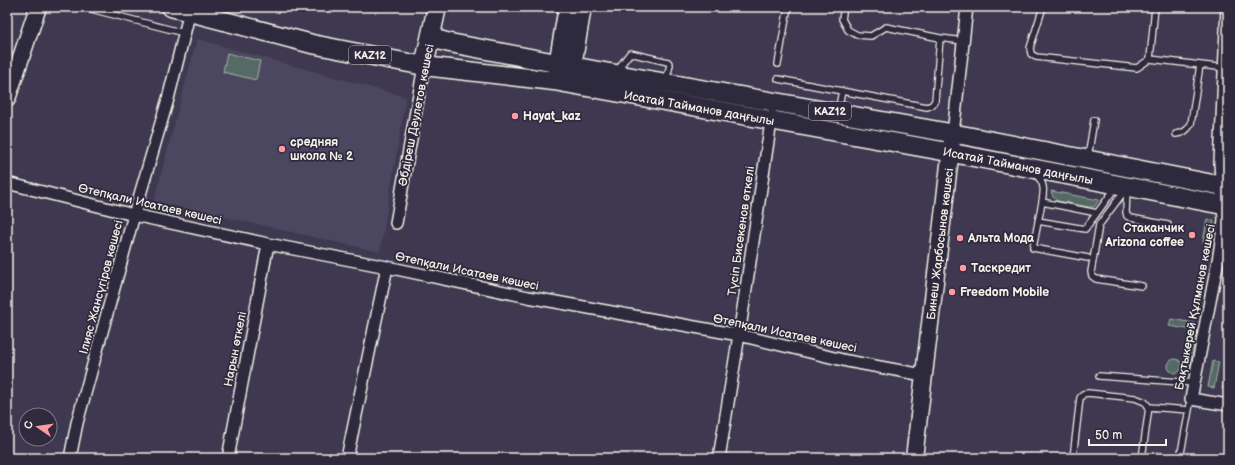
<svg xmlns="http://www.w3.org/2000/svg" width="1235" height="465" viewBox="0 0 1235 465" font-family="'Balsamiq Sans',sans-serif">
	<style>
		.built { fill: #4b4760 }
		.green { fill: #576b65; stroke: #a6aea6 }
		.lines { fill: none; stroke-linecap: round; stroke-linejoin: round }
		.lane-casing { stroke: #f4f1e8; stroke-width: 8 }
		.street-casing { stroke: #f4f1e8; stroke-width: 14 }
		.secondary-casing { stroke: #f4f1e8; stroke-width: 19 }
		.primary-casing { stroke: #f4f1e8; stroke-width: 21 }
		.lane { stroke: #2f2a3d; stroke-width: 5.5 }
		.street { stroke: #2f2a3d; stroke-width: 11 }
		.secondary { stroke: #2f2a3d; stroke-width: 16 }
		.primary { stroke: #2f2a3d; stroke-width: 18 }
		.poi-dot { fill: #ff9aa2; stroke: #2f2a3d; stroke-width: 1.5 }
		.labels { text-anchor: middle; stroke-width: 3.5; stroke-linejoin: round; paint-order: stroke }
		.shield { fill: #2f2a3d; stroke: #b9b5b5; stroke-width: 1 }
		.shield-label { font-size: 11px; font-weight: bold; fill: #f4f1e8 }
		.street-label { font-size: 12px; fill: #f4f1e8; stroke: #2f2a3d }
		.poi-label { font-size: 12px; font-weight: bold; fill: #f4f1e8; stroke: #2f2a3d; text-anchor: start }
	</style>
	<rect width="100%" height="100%" fill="#3e3950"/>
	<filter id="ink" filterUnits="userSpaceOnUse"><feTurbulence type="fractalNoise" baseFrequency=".025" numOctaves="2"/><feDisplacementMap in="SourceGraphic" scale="8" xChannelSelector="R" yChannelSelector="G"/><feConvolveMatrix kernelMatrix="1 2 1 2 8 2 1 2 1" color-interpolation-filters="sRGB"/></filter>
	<g filter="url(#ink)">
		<!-- built -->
		<path class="built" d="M197,39l209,58 -26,155 -226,-51z"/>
		<!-- green -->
		<path class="green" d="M227,53l33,8 -4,19 -33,-8z
			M1051,191l48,9 -5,7h-5l-32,-6 -4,-4z
			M1207,219l7,1 -3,23 -8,-1z
			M1171,319l23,4 -1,7 -24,-4z
			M1191,340l4,1 -6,31 -4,-1z
			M1168 366a7 7 0 1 1 14 0a7 7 0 1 1-14 0Z
			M1213,361l6,1 -5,26 -6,-1z
			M1226,364h2v26l-6,-1z
			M1156,452l11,1 -1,5h-11z"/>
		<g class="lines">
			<!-- lane casing -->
			<g class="lane-casing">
				<path id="lane" d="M83,7l101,26
					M844,7l-2,12 6,11 9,5 14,1 15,-9 54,11 23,3
					M1043,7l-13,41 1,6 5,3 101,11 13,-9 76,9
					M1150,59l5,-52
					M778,64l10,-57
					M620,72l1,-7 9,-12 38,9 2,3 -4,16
					M778,79l149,28 5,-2 3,-4 5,-63
					M838,111l4,-20
					M1176,134c7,-1 11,-3 15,-10l9,-59
					M1088,157l6,-37
					M1036,175c9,8 8,16 6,27l55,11 19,-26
					M1126,189l-27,36 -8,47 1,4 4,3 46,7
					M1127,190l-1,22 1,4 4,2 37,7
					M1042,202l-9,46 55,10
					M1038,221l47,8 12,-16
					M1099,376l95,7
					M1073,458l7,-60 3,-4 5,-1 47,5 10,4 4,5 40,3
					M1142,458l7,-51
					M1180,458l11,-59"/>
			</g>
			<!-- street casing -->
			<g class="street-casing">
				<path id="street" d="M1227,7l-7,156 4,57 -5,35 -28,144 37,6
					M953,134l14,-127
					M7,183l127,32 134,29 119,23 141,30 211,38 108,26 76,14
					M396,223l28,-157
					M70,458l7,-35 57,-208 34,-116 23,-92
					M228,458l40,-214
					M347,458l40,-191
					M719,458l20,-123 33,-220"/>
			</g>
			<!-- secondary casing -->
			<g class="secondary-casing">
				<path id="secondary" d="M555,76l12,-69
					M571,78l12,-71
					M7,99l31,-92
					M914,458l38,-318"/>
			</g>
			<!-- primary casing -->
			<g class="primary-casing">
				<path id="primary" d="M171,7l141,37 112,22 130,15 383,69 291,56
					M431,38l19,5 143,27 374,66 261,51
					M424,66l13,-59"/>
			</g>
			<!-- lane -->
			<use href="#lane" class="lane"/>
			<!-- street -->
			<use href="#street" class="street"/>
			<!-- secondary -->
			<use href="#secondary" class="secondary"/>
			<!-- primary -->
			<use href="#primary" class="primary"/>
		</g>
	</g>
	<!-- markers -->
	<g class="poi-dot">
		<circle cx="515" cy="116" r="4"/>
		<circle cx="282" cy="149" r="4"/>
		<circle cx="1192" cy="235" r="4"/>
		<circle cx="960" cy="238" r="4"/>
		<circle cx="963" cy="268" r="4"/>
		<circle cx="952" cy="292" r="4"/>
	</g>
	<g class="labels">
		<!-- shield labels -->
		<g class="shield">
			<rect x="349" y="46" width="42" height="18" rx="3"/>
			<rect x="809" y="102" width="42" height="18" rx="3"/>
		</g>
		<g class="shield-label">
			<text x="370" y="59">KAZ12</text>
			<text x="830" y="115">KAZ12</text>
		</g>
		<!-- street labels -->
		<g class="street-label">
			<text transform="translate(699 108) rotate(10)" y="4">Исатай Тайманов даңғылы</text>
			<text transform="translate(416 115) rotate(-79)" y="4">Әбдіреш Дәулетов көшесі</text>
			<text transform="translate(1018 166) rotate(11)" y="4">Исатай Тайманов даңғылы</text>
			<text transform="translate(150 204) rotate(13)" y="4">Өтепқали Исатаев көшесі</text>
			<text transform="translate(741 231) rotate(-82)" y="4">Түсіп Бисекенов өткелі</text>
			<text transform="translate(940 244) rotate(-83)" y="4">Бинеш Жарбосынов көшесі</text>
			<text transform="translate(467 271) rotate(12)" y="4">Өтепқали Исатаев көшесі</text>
			<text transform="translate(101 287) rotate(-75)" y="4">Ілияс Жансүгіров көшесі</text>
			<text transform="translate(1195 307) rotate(-79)" y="4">Бақтыкерей Құлманов көшесі</text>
			<text transform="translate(785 333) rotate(12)" y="4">Өтепқали Исатаев көшесі</text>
			<text transform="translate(235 349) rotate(-79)" y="4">Нарын өткелі</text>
		</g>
		<!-- poi labels -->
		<g class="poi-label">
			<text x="523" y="120">Hayat_kaz</text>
			<text x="290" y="146">cредняя<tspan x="290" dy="14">школа № 2</tspan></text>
			<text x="1184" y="232" text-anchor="end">Стаканчик<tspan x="1184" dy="14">Arizona coffee</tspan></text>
			<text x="968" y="242">Альта Мода</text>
			<text x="971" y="272">Таскредит</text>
			<text x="960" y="296">Freedom Mobile</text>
		</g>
	</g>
	<!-- margin -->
	<rect width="1235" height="465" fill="none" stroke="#2f2a3d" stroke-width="24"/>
	<rect x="12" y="12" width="1211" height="441" fill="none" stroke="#f4f1e8" stroke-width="1.5" filter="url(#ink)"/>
	<!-- north arrow -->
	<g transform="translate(38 427) rotate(283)"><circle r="19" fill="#2f2a3d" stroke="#7e7a81"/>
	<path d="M0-3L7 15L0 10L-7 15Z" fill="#ff9aa2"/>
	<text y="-6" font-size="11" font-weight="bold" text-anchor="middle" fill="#f4f1e8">С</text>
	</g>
	<!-- scale -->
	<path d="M1089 439v6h77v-6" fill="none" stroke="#f4f1e8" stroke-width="2"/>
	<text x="1095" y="439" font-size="12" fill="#f4f1e8" stroke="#2f2a3d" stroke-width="3" paint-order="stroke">50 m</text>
</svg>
